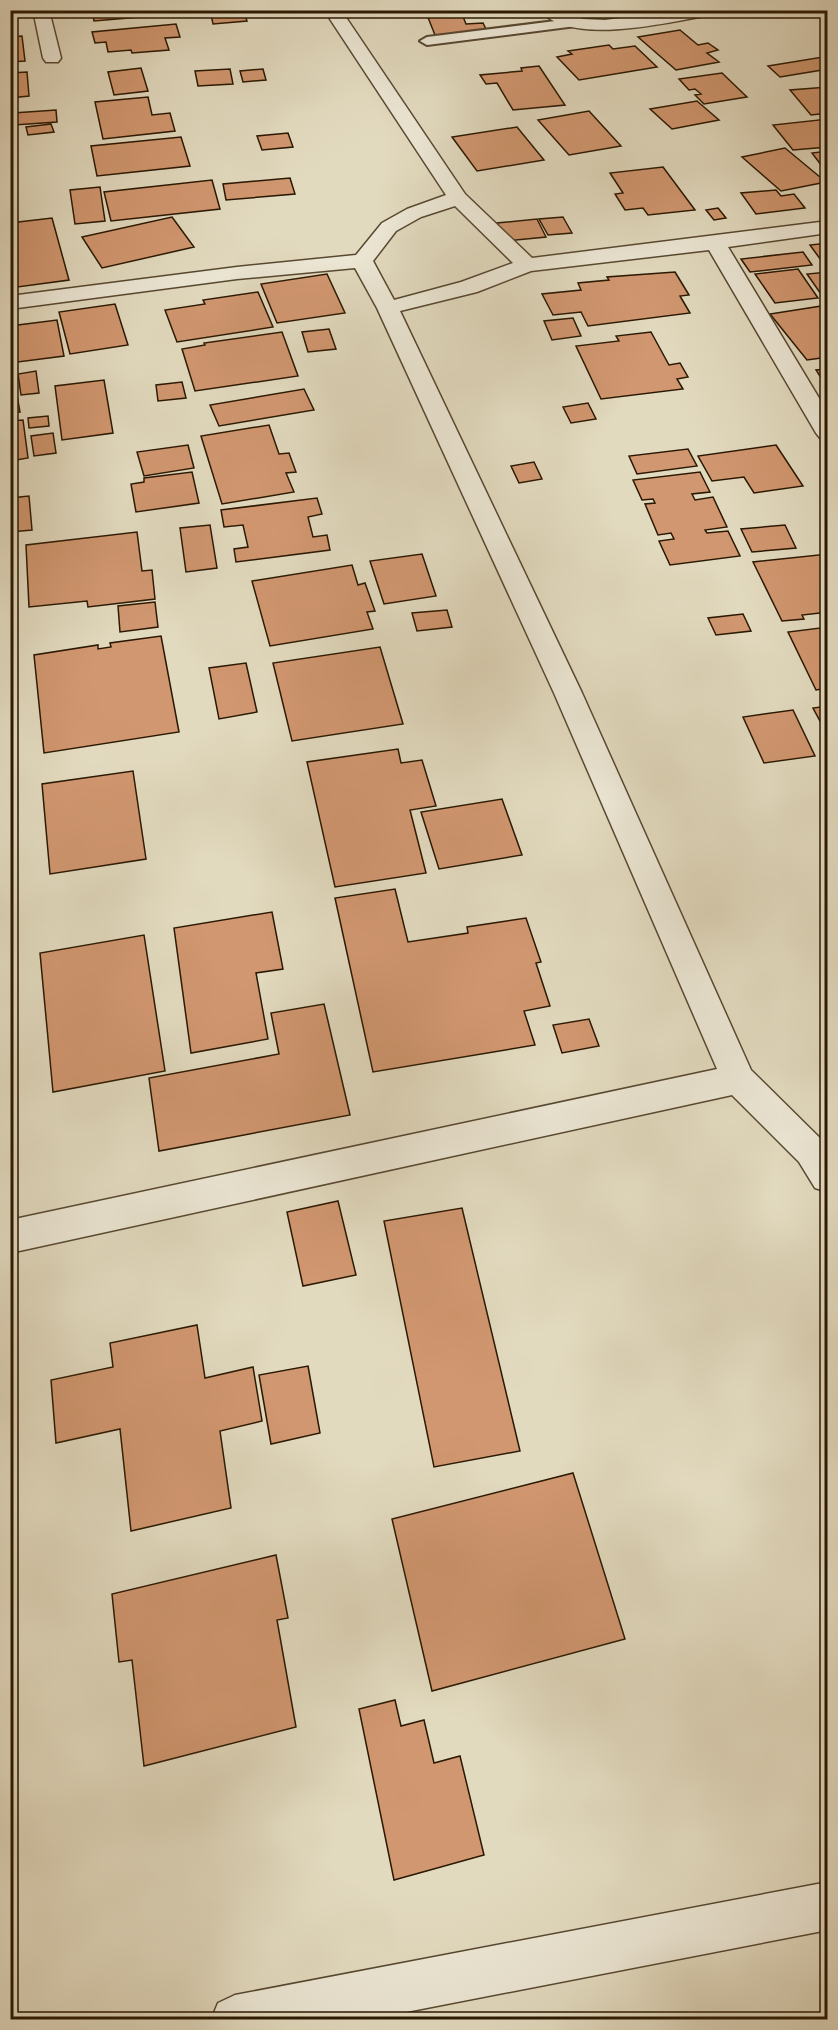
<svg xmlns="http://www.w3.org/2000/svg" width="838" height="2030" viewBox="0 0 838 2030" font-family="'IM FELL DW Pica',serif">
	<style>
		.building { fill: #d19770; stroke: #2a1802; stroke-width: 1.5 }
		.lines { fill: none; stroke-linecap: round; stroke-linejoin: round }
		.service-casing { stroke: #584831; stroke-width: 4 }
		.minor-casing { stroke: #584831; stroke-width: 3 }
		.service { fill: #ece7d5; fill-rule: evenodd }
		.minor { fill: #ece7d5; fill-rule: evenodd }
	</style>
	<rect width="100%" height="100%" fill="#e2dabf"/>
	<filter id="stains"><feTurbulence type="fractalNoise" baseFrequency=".00333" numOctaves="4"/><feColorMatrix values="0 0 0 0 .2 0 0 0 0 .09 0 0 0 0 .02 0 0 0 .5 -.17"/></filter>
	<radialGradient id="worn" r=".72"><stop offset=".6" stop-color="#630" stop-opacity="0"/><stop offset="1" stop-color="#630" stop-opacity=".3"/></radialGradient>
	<!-- building -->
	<path class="building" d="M92,10h59l1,6 -58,5z
		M425,10h53l1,3 -17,1 4,10 17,-1 4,8 -52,4z
		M244,12l3,9 -34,3 -2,-9z
		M176,24l4,13 -15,1 4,12 -37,3 -1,-3 -23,2 -2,-10 -11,1 -3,-11z
		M680,30l18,15 10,-2 10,7 -11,3 12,9 -43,8 -38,-33z
		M22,36l3,25 -15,1v-25z
		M609,45l4,4 22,-3 22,21 -78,13 -22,-23 15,-3 -4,-3z
		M823,57l5,4v8l-48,8 -12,-11z
		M539,66l26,39 -52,5 -16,-27 -11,1 -6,-9 42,-4 -1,-3z
		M141,68l7,23 -34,4 -6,-23z
		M230,69l3,15 -35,2 -3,-15z
		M263,69l3,11 -23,2 -3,-11z
		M27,72l2,24 -19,2v-25z
		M722,73l25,24 -43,7 -9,-9 6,-1 -6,-5 -6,1 -10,-11z
		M828,87v26l-17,2 -21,-25z
		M148,97l4,18 18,-2 5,18 -72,8 -8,-37z
		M697,101l22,19 -47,9 -22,-20z
		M56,110l1,12 -43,3 -1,-12z
		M589,111l32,35 -52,9 -31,-35z
		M828,119v28l-35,3 -20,-25z
		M51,124l3,8 -26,3 -2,-8z
		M517,127l27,33 -67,11 -25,-34z
		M288,133l5,14 -31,3 -5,-14z
		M181,137l9,29 -93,10 -6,-30z
		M785,148l41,34 -45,9 -39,-34z
		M828,151v18l-3,1 -13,-17z
		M663,167l32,43 -47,5 -5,-7 -18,2 -10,-16 8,-1 -13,-20z
		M290,178l5,16 -69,6 -3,-16z
		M212,180l8,29 -109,12 -7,-29z
		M100,187l5,34 -30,3 -5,-34z
		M776,190l5,6 13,-2 11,14 -49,6 -15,-21z
		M718,208l8,10 -12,2 -8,-10z
		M172,217l22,30 -92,21 -20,-31z
		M563,217l9,16 -24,2 -9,-16z
		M52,218l17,62 -59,8v-65z
		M537,219l9,18 -40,4 -9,-18z
		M828,243v19l-5,1 -13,-18z
		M803,252l9,13 -62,7 -9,-13z
		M798,269l20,29 -43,5 -20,-29z
		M675,272l14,23 -9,1 10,17 -102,13 -7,-14 -28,3 -11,-21 39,-4 -3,-7 31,-3 -2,-3z
		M828,272v24l-5,1 -16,-23z
		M327,274l18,39 -68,10 -16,-39z
		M258,292l15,35 -96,15 -12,-32 40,-6 -2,-4z
		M115,304l13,41 -58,9 -11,-42z
		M828,305v52l-21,3 -37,-46z
		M573,318l8,18 -29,4 -8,-19z
		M57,320l7,36 -54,7v-37z
		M329,329l7,20 -28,3 -6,-20z
		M282,332l16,44 -103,15 -13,-42 23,-4 -1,-2z
		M651,332l18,33 11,-2 8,14 -11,2 6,10 -82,10 -25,-53 43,-5 -3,-5z
		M828,369v20l-12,-19z
		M36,371l3,22 -18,2 -3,-21z
		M13,373l7,39 -10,1v-39z
		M104,380l9,53 -51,7 -7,-54z
		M182,382l4,16 -28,3 -2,-16z
		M304,389l10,21 -95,16 -9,-21z
		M588,403l8,16 -25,4 -8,-16z
		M48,416l1,10 -20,2 -1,-10z
		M23,420l5,38 -18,3v-40z
		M269,425l10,29 10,-1 7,19 -10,1 8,19 -72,12 -21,-68z
		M53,433l3,20 -22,3 -3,-20z
		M188,445l6,23 -50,8 -7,-24z
		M776,445l27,41 -49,7 -10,-16 -32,4 -14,-25z
		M688,449l9,17 -60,8 -8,-18z
		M534,462l8,17 -23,4 -8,-17z
		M192,472l7,31 -63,9 -5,-28 13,-2v-4z
		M700,472l10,20 -18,2 3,6 18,-3 14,30 -22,3 2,3 21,-2 12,25 -70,9 -11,-24 15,-2 -3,-6 -13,2 -13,-31 10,-1 -2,-4 -11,1 -9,-20z
		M29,496l3,34 -22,2v-34z
		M317,498l5,16 -14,3 5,20 14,-2 3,15 -94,12 -2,-13 14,-2 -5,-22 -19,2 -3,-17z
		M210,525l7,43 -31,4 -6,-44z
		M785,525l11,23 -44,4 -11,-23z
		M137,532l5,39 10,-1 3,29 -67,8 -1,-6 -58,6 -3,-62z
		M422,554l14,42 -52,8 -14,-43z
		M828,554v58l-26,3 2,4 -22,2 -29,-59z
		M352,565l6,20 7,-2 10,28 -8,1 6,17 -103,17 -18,-65z
		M155,602l3,25 -38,5 -2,-26z
		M447,610l5,17 -35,4 -5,-18z
		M743,614l8,17 -35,4 -8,-17z
		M828,627v61l-12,2 -28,-58z
		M161,636l18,96 -135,21 -10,-98 64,-10v4l13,-2 -1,-4z
		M380,647l23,77 -111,17 -19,-78z
		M246,663l11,49 -38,7 -10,-51z
		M828,706v30l-15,-28z
		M793,710l22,46 -51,7 -21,-46z
		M398,749l3,14 21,-3 14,46 -26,4 16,63 -91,14 -28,-125z
		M133,771l13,88 -96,15 -8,-90z
		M502,799l20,56 -83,14 -18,-57z
		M395,889l13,53 60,-9 -1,-6 59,-9 15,44 -5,1 14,43 -26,5 11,34 -162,27 -38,-174z
		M272,912l11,57 -27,4 12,66 -77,14 -17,-125z
		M144,935l21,136 -112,21 -13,-139z
		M324,1004l26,111 -191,36 -10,-73 130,-24 -8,-41z
		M589,1019l10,27 -37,7 -9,-28z
		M338,1201l18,74 -53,11 -16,-74z
		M462,1208l58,243 -86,16 -50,-246z
		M197,1325l8,53 48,-11 9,54 -42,10 11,77 -100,23 -11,-102 -64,14 -5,-63 62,-13 -3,-24z
		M308,1366l12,67 -49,11 -12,-69z
		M573,1473l52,166 -193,52 -40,-172z
		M276,1555l12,63 -11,2 19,107 -152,39 -12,-106 -13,2 -7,-68z
		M395,1700l6,26 23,-6 10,43 26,-7 24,99 -90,25 -35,-171z"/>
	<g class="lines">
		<!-- service casing -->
		<g class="service-casing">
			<path id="service" d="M571,19l5,1 2,3 -2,3 -149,19 -7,-4 7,-4z"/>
		</g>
		<!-- minor casing -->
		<g class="minor-casing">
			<path id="minor" d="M33,10h16l12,48 -3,4h-12l-3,-4z
				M324,10h17l124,184 67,64 296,-37v12l-100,14 100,166v27l-8,-2 -4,-5 -107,-183 -178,21 -54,21 -77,19 182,382 169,377 77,76v46l-13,-4 -16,-26 -67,-67 -722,158v-33l707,-151 -163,-376 -177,-385 -22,-40 -118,11 -227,30v-13l227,-29 119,-12 26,-32 25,-14 39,-14zM455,206l58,57 -52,19 -67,18 -21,-39 23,-30 25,-14z
				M540,10h21l22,9 22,1 75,-10h38l-8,5c-40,7 -140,32 -170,-5z
				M828,1882v48l-463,90h-154l7,-17 17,-8z"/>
		</g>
		<!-- service -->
		<use href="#service" class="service"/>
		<!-- minor -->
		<use href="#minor" class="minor"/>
	</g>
	<!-- margin -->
	<rect width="838" height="2030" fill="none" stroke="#e2dabf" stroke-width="36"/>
	<rect x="12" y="12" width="814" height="2006" fill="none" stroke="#2a1802" stroke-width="3"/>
	<rect x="18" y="18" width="802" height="1994" fill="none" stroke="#2a1802" stroke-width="1.5"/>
	<rect width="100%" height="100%" filter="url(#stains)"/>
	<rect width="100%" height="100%" fill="url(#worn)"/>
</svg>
